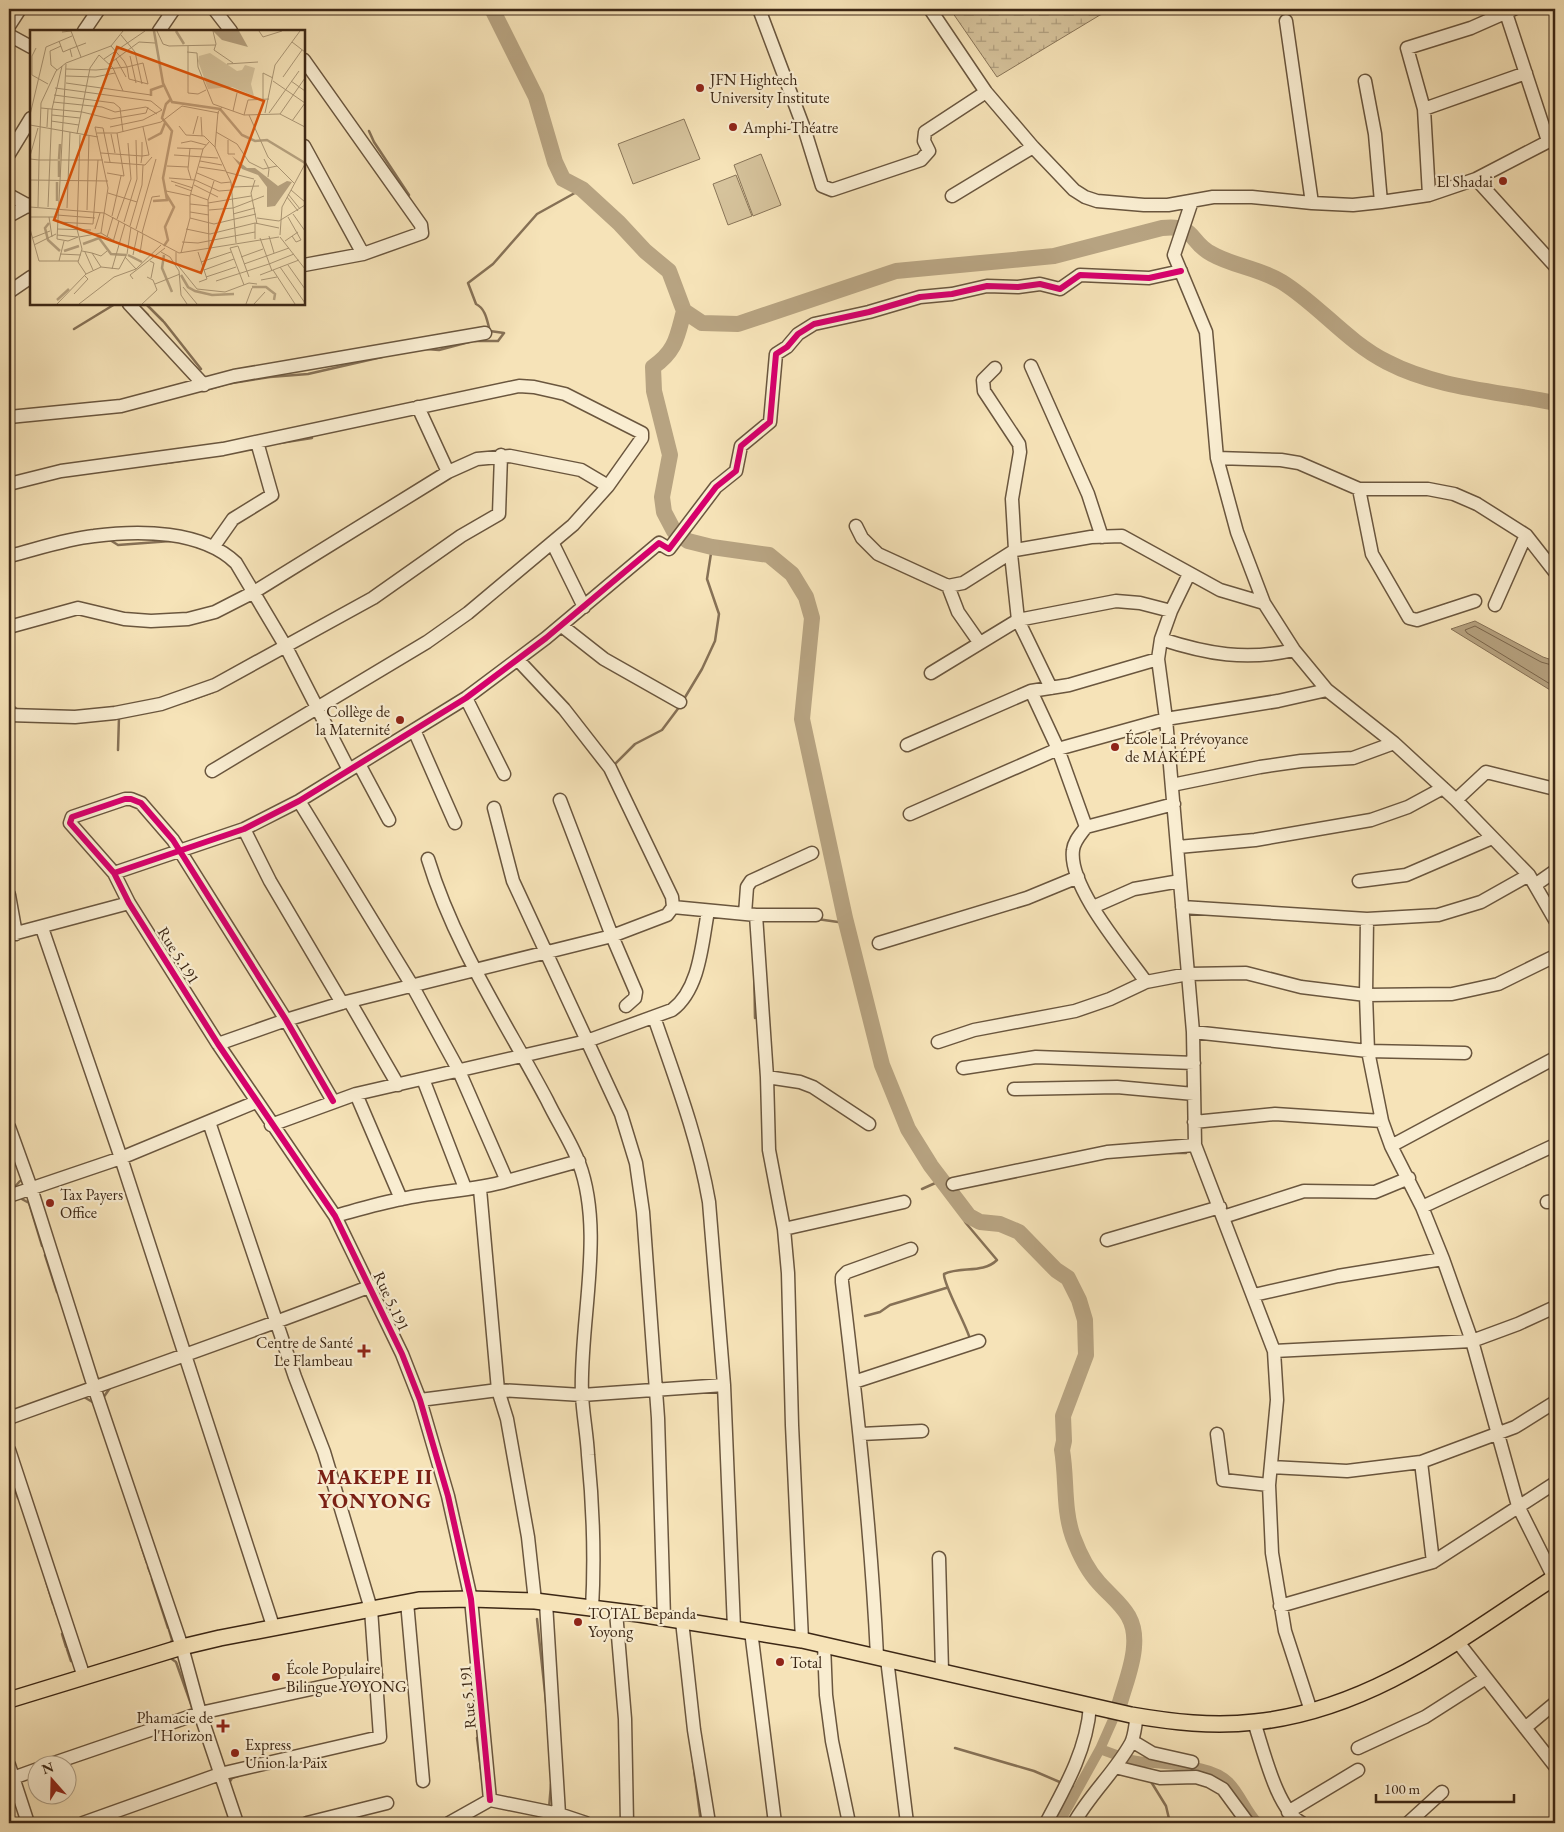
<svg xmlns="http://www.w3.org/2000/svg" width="1564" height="1832" viewBox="0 0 1564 1832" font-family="'EB Garamond',serif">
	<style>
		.wetland { fill: url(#wetland-marsh); stroke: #897558 }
		.garden { fill: #d6c39c; stroke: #897558 }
		.water { fill: #b7a381; stroke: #867156 }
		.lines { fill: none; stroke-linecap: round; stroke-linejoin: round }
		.shore { stroke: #7a654b; stroke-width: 1 }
		.stream { stroke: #867156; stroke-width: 2.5 }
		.canal { stroke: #b7a381; stroke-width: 10 }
		.river { stroke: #b7a381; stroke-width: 16 }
		.minor-casing { stroke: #6a563e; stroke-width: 15 }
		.major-casing { stroke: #3c2715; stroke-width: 18 }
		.minor { stroke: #f9edd1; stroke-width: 12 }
		.major { stroke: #f6e3b8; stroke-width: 15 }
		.cycleway-casing { stroke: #f9edd1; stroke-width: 9 }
		.cycleway { stroke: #d6006c; stroke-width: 6 }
		.poi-dot { fill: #8f2418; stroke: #f9edd1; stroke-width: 2 }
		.labels { text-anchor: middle; stroke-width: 4.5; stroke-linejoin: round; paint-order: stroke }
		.poi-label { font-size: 16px; fill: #3c2715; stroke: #f9edd1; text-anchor: start }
		.street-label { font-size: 16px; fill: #3c2715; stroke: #f9edd1 }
		.district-label { font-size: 21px; font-weight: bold; letter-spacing: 1px; fill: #7a1f14; stroke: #f9edd1 }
		.inset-river { fill: none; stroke: #b7a381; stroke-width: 2.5 }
		.inset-road { fill: none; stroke: #ac9877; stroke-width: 1 }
		.view { fill: #df560c; fill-opacity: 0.15; stroke: #df560c; stroke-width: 2.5 }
		.inset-edge { fill: none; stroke: #3c2715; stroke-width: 2.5 }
	</style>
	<defs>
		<pattern id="wetland-marsh" width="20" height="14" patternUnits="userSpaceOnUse" patternTransform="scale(1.25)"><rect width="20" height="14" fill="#d6c39c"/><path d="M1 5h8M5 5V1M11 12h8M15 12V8" fill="none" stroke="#af9e7e"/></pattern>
	</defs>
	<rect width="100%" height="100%" fill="#f6e3b8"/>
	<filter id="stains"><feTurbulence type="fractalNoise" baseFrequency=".004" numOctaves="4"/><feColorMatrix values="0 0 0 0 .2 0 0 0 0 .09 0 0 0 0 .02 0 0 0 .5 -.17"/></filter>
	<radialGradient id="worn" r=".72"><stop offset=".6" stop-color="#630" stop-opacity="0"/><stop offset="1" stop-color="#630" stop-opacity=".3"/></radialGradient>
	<!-- wetland -->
	<path class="wetland" d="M950,9h170l-20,6 -103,62z"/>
	<!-- garden -->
	<path class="garden" d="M684,119l16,40 -67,25 -15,-40z
		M761,154l20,51 -28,11 -19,-51z
		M736,175l16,41 -24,9 -15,-41z"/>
	<!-- water -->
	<path class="water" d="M1475,621l68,36 12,4v32l-104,-64z"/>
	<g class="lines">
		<!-- shore -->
		<path class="shore" d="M1555,666l-14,-4 -66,-36 -10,4 2,3 88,54"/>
		<!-- stream -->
		<path class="stream" d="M369,131l5,11 35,53
			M146,304l17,17
			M140,307l8,8
			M164,322l37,47
			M74,329l41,-25
			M475,341h23l6,-8 -14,-2c-3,-10 -4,-22 -14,-27l-8,-21 25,-19 44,-50 45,-25
			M426,349l13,1 30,-8
			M206,390l20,-6 44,-7 38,-3 74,-17
			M280,443l32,-5
			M166,463l34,-5
			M110,540l8,5 53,-4
			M684,699l18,-30 13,-28 4,-27 -12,-35 5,-32
			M185,702l28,-10
			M9,710l4,-4 6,5
			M118,750l1,-33
			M613,766l22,-22 27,-14 18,-24
			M817,919l21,3 7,-4
			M754,962l1,56
			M9,1114l3,9
			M9,1145v2
			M11,1152l4,11
			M1170,1153h16
			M13,1189l7,-8
			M922,1189l20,-9
			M20,1198l9,5 13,43
			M964,1211l1,11 32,38c-14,14 -36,6 -53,14 -1,10 22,50 26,65
			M45,1255l12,37
			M865,1316l15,-4 10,-7 56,-17
			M84,1397l10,6
			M103,1398l7,-10
			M14,1486l4,12
			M141,1545l6,18
			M148,1567l4,10
			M152,1579l16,49
			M46,1581l7,23
			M54,1605l3,10
			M537,1619l10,92
			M169,1630l3,10 -2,4
			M62,1634l4,13
			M67,1649l4,12
			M169,1657l7,5 16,45
			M477,1738l4,31
			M955,1748l79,23 28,12
			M693,1761l8,62
			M1136,1761l6,8
			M1150,1780l16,26 4,17
			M229,1783l3,-5 6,-2
			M1070,1786l8,3
			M549,1808l2,-24"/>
		<!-- canal -->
		<path class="canal" d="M1100,1749l19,7
			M1124,1758c31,10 82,1 105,24 12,12 17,29 29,41
			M1059,1823l41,-74 19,-43"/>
		<!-- river -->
		<path class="river" d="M492,9l44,88 19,65 8,17 19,10 37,34 26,28 24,20 15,40 18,12 36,1 158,-53 158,-15 108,-28c35,-4 26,14 50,26 21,12 47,14 70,28 37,23 65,60 105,80 52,27 112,29 168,41
			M684,311c-7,26 -8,40 -31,56l1,24 16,64 -8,42 2,15 10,19 14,10 24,6 57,8 23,19 14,23 6,21 -10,101 43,199 37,147 26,64 23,37 38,50 11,6 20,2 19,8 37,38 12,8 11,22 6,20 1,35 -23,61 1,25 -2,9c5,29 1,59 11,87 6,16 14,33 26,46 19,21 38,31 35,64 -1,19 -10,40 -15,59"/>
		<!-- minor casing -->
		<g class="minor-casing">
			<path id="minor" d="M214,9l17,22
				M759,9l46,122 17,55 10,4 89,-30 8,-9 -5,-10 1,-9 61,-40
				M930,9l56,83 47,55 41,43 11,7 12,4 47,4h24l45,-8h39l60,6 41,2 28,-3 48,-7 47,-16 79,-41
				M1506,13l42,128
				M1286,21l26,182
				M9,26l11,-17
				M84,31l15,-22
				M159,31l15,-22
				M9,35l22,12
				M304,60l117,165 1,8 -59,21 -59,11
				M1365,81l10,53 6,68
				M1424,109l102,-36
				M304,146l59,108
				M9,154l22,-36
				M1476,179l79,87
				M9,195l22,12
				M1429,195l-5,-86 -17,-61 64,-20 43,-19
				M952,196l81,-49
				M1192,201l-18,54 32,77 11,126 20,74 27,71 30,47 33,40 67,53 62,57 73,75 26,45
				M9,216l22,-12
				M9,292l22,-15
				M129,304l75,81
				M1031,366l57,128 14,43
				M995,368l-12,12 1,11 35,53 1,8 -8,47 3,51
				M418,407l30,65
				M9,417l112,-11 113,-30 251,-43
				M1217,458l64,2 18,3 60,26h69l26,5 23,10 49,31 29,37
				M9,484l52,-13 162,-22 296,-63 15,1 31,7 77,39v5l-34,48 -35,39 -105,88 -41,29 -215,129
				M1359,489l13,65 37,64 8,2 58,-19
				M856,526l6,12 16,16 70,32 15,-3 52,-33 76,-13 31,-1 98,54 44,13
				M553,544l31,63
				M214,546l19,-27 39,-24 -15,-53
				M1011,554l7,66 33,68
				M9,556c28,-7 57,-17 85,-20 45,-6 108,-6 142,27l50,84 63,123
				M1189,574l-18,37 -10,28 -3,20 8,60 27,313 2,113 79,206 3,49 -8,85 3,68 13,78 26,80
				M948,586l10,26 21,30
				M1495,605l31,-70
				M562,626l42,33 76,43
				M9,627l69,-19 46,11 27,2 37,-2 27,-7 39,-20 194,-120 29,-13 33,-3 71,14 27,16
				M1161,639c46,15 85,22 133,11
				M518,660l46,49 46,59 62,129 1,10 -6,8 -55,21 24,56 -1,6 -9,8
				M931,673l87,-53 98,-19 24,2 31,8
				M1031,691l27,58 28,78c-5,7 -12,14 -13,23 -5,37 52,102 73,132
				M466,698l38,76
				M9,715l66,2 40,-4 46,-9 54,-19 158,-87 88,-62 38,-22 2,-59
				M414,730l41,93
				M907,745l124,-54 38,-6 89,-26
				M359,764l30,56
				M1172,785l88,-18 41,-6 52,-3 41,-15
				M1456,800l30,-28 69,17
				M299,801l114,186 46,84 48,110c-34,10 -70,10 -105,18 -23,4 -45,11 -67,17
				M494,808l19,73 108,233 15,49 7,49 15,206 6,200
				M910,814l148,-65 108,-30 112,-18 49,-11
				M1086,827l88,-23
				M244,829l26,52 72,122
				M1178,847l77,-7 116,-20 37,-13 35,-19
				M428,859c26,86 77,162 119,241 10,21 24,42 32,63 26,69 0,160 3,232 1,20 5,40 6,60 5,51 7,102 4,154
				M114,873l130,-44 55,-28 167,-103 80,-60 113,-95 10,6 47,-62 20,-16 5,-25 29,-24 6,-68 11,-7 11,-13 16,-10 55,-12 51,-15 32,-3 35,-8 31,1 22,-3 20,5 20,-14 69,3 32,-7
				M1359,881l47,-6 86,-37
				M1535,885l20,-14
				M9,895l7,39
				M673,907l83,8h60
				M1093,907l41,-18 46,-8
				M1182,907l185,12 71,-4 43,-13 48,-27
				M745,914l2,-27 4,-6 61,-28
				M756,915l11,162 2,73 15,79 4,44 4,152 10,215
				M1367,919l-1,76 2,56 14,70 9,25 31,61 21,52 29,82 46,165 36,72
				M42,928l79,230 152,468
				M9,935l120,-32
				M879,943l148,-45 51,-21
				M350,1002l48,83
				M654,1017c21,61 44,121 55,185l15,183 10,243
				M1193,1032l175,19 97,2
				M938,1042l36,-12 101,-19 35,-12 36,-17 42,-8 58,-1 55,14 65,8 86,-1 46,-10 57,-28
				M218,1044l68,-24 56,-17 270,-67 -52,-136
				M963,1068l73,-11 158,6
				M767,1077l33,5 13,5 56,37
				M423,1079l42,109
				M1014,1089l103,-2 77,7
				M356,1094l45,105
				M333,1101l-47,-81 -113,-180 -32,-37 -10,-4h-6l-53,18 -2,6 44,50 15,30 89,141 117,172 67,138 18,46 28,96 23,103 19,201
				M1194,1122l81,-8 107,7
				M271,1125l85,-31 231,-53 85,-31c28,-21 30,-67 36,-99
				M9,1127l22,61 63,199 88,260 18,66 37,110
				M1391,1146l164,-88
				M507,1181l72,-20
				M953,1184l154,-32 88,-7
				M480,1189l18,201 9,29 21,118 7,64
				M9,1196l112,-38 135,-56
				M1547,1202l8,-1
				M1422,1207l133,-62
				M1223,1217l81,-26 71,1 34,-14
				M784,1229l120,-27
				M1107,1240l113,-33
				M1254,1295l84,-19 105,-17
				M1274,1351l198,-10 46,-17 37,-17
				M854,1382l125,-41
				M420,1400l78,-10 84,5 142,-10
				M9,1418c121,-44 242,-85 362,-132
				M861,1434l61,-3
				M1217,1434l6,46 46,5
				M9,1450l75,227
				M1421,1462l12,100
				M1271,1467l76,4 74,-9 94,-35 40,-25
				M939,1558l3,113
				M407,1602l16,179
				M546,1603l13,211
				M1280,1606l153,-44 122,-79
				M616,1612l9,107 2,104
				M682,1621l12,109 15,93
				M751,1631l24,192
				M1457,1641l98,125
				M824,1644l2,51 6,46 17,82
				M877,1656c-6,-125 -20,-249 -35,-374v-5l5,-5 64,-23
				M887,1659l20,164
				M1254,1722c9,26 23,89 48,101
				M1525,1728l30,-25
				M1132,1741l20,12 40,9
				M1358,1748l67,-31 61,-39
				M51,1764l149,-51 176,-38
				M9,1765l19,58
				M1115,1767l45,11 36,-1 13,4 14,8 25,34
				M13,1778l25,-9
				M1288,1812l70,-42
				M83,1823l137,-49 160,-37 -9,-128 -47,-157 -29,-75 -86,-255
				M307,1823l80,-20
				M449,1823l41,-23 69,14 27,9
				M1046,1823c20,-37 41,-74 44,-117
				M1074,1823c16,-29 41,-51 57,-80 4,-8 4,-18 6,-27
				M1408,1823l34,-31"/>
		</g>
		<!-- major casing -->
		<g class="major-casing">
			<path id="major" d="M9,1700l173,-53 38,-9 199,-38 52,-1 64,2 104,13 163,26 329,75c41,7 82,12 124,7 116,-12 205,-83 300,-145"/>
		</g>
		<!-- minor -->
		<use href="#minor" class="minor"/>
		<!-- major -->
		<use href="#major" class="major"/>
		<!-- cycleway casing -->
		<g class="cycleway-casing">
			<path id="cycleway" d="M114,873l130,-44 55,-28 167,-103 80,-60 113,-95 10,6 47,-62 20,-16 5,-25 29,-24 6,-68 11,-7 11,-13 16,-10 55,-12 51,-15 32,-3 35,-8 31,1 22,-3 20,5 20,-14 69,3 32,-7
				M333,1101l-47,-81 -113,-180 -32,-37 -10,-4h-6l-53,18 -2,6 44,50 15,30 89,141 117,172 67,138 18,46 28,96 23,103 19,201"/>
		</g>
		<!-- cycleway -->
		<use href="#cycleway" class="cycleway"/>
	</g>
	<!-- markers -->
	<g class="poi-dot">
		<circle cx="700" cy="88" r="5"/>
		<circle cx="733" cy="127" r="5"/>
		<circle cx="1503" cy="181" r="5"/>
		<circle cx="400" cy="720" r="5"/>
		<circle cx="1115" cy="747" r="5"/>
		<circle cx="50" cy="1203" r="5"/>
		<path d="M361.5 1343.5h5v5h5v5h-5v5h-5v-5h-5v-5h5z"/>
		<circle cx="578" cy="1622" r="5"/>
		<circle cx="780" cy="1662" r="5"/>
		<circle cx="276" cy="1677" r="5"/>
		<path d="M220.5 1718.5h5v5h5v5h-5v5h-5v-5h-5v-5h5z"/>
		<circle cx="235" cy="1753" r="5"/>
	</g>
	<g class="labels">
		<!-- poi labels -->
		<g class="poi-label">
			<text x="710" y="85">JFN Hightech<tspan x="710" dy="18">University Institute</tspan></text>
			<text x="743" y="133">Amphi-Théatre</text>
			<text x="1493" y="187" text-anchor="end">El Shadai</text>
			<text x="390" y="717" text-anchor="end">Collège de<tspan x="390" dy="18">la Maternité</tspan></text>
			<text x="1125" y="744">École La Prévoyance<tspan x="1125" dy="18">de MAKÉPÉ</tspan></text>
			<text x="60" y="1200">Tax Payers<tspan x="60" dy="18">Office</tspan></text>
			<text x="353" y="1348" text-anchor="end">Centre de Santé<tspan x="353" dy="18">Le Flambeau</tspan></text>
			<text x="588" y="1619">TOTAL Bepanda<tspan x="588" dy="18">Yoyong</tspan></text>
			<text x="790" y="1668">Total</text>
			<text x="286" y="1674">École Populaire<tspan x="286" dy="18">Bilingue YOYONG</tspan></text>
			<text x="213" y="1723" text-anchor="end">Phamacie de<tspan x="213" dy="18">l'Horizon</tspan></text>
			<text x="245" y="1750">Express<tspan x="245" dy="18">Union la Paix</tspan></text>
		</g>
		<!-- street labels -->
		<g class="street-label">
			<text transform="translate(179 955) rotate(58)" y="6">Rue 5.191</text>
			<text transform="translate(392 1301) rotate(65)" y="6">Rue 5.191</text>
			<text transform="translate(467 1697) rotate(-95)" y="6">Rue 5.191</text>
		</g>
		<!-- district labels -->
		<g class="district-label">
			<text x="375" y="1484">MAKEPE II<tspan x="375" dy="24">YONYONG</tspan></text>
		</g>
	</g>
	<!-- overview -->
	<g transform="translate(30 30)">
		<rect width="275" height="275" fill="#f6e3b8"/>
		<path d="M180,23l27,18 5,-1 3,-5 10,3 -4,16 3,12 -22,-9 -24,2 -10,-28 1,-5z" fill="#d6c39c"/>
		<path d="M183,1h26l9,16 -26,-7zM202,126l15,12h8l23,18 9,-5 5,1 -17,24 -8,1v-20l-9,-12 -16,-6z" fill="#b7a381"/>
		<path class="inset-river" d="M124,1l9,52 9,19 48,7 22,26 13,6 12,-1 38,23M146,1l8,13M121,66v-6l14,-5M118,110l13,-7 4,-10M29,129l1,-15M29,147v-16M27,171v-19M123,171l14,-1 -1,-6M19,193l-4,5 3,12 12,11M53,214l16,-6 12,16 15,1M134,216l4,-6 -3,-13 9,-20 -8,-13 -3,-16 9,-47 -10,-13 4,-14 4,-4M34,221l15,-5M98,225l14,7M134,225l-2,13 10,24M151,245l7,12 7,4 17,4 22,-1M222,257h14l9,7 -1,6M27,270l12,-11"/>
		<path class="inset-road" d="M127,1l6,13 6,2 47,-1M183,1l3,13 -2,6 19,13M229,1l4,6 19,-6M32,2l9,-1 10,26M91,5l14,17 7,32M29,11l4,11 7,-3M262,12l13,10M158,16v47l10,1 8,-4M157,22l10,1 1,14 15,37 31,11 36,-1 25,13M100,26l6,27M42,27l-2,-8 16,-6M74,29l41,-28M86,29l10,18M36,34l-9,175 11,2 10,-4M79,34l30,-22 16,1M197,34l31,-2M36,39l30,1 31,-3 16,-4 5,21 -19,-5 -2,-12 -3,-6 -13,-15M27,40l-6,-5 -1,-14 11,-5M2,45v-19l4,-8M2,45l16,9M36,46l29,1 20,-4M253,47l19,-27M243,51l32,22M261,51l14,10M36,53l85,12M25,58l96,13 11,9 -19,10 -33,7M24,65l60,8 6,5 3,24M233,69v-26l10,5M23,72l49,5 13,5 31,-5 11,7M192,77l-4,5 -3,35 16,35 5,61M11,78l41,4 29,7 35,-6 2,-6M203,81l4,-18M235,83l10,-48 25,-34M239,83l30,-42M250,84l25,-36M0,85l16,-68 26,-11M22,85l28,3M214,85l4,-15 21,-1M219,85l19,42 27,27M171,87l1,19M21,91l28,4M262,91l13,-18M0,95l68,12M149,96l7,9 18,1 11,11M17,97l1,-18M186,102l21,12 12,18 14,7 14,-3M67,103h20l44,-11 21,-16 37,7M47,104l13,-66 9,-13 14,13 10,23M81,104l4,19M163,104l5,-18M56,106l6,-21M198,110v14h7M151,113l10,-2 15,4M147,118l26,1M160,118l-2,21 3,10M71,123l41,3v-14M144,125l44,3M0,126l8,-28M0,129l9,1 2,-57 15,-32 10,-8 45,-17 12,-15M234,129l5,10 -1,8M170,131l22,4M74,132l41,3 7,-8M111,133l1,-7 7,-1 -6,-28M137,136l21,1M169,137l27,4M196,142l28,7M77,143l17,3 -7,-43M167,143l24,10 10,-1M139,148l26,2 24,11 13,-1M0,150l78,1M225,150l-4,13 6,31M141,151l22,7M145,155l17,6M164,155l24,12M202,157l27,-1M261,160l14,12M136,161l24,5M78,163l29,9M161,164l17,6M258,164l12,15M257,167l11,14M178,173l43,-7M160,174l19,2M0,177l74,6 75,40 100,-16M8,177l1,-47h64M18,177l4,-98 10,-43M37,178l3,-76M57,180l2,-74M179,180l24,-2 31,-12M160,182l19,3M203,184l22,-6M263,184l12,17M27,185l38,3M82,186l9,-40M0,187h27M19,187l3,20M258,187l13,23 -5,2 -4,-6M160,188l24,6 42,-10M227,188l22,3 26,-16M87,189l14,-40 -3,-36M27,192l36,2 5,-64M94,192l13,-43 -1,-39M225,193v16M100,196l12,-41 1,-20M0,199l9,32h39M27,199l34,1M65,199l5,-16M106,199l20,-70M156,199l24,5 45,-11 24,5M71,203l7,-45 -13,-61 8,1 7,34M112,203l10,-36 8,-1M27,205l21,2M250,205l2,-28 23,-43M239,206l5,17M49,207l22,-4 20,12M77,207l6,-20M250,207l25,32M2,208l18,-7M230,208l12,33M255,211l13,-9M83,212l6,-21M152,212l16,1 57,-11M4,215l22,-11M208,216l-8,2 14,37M208,216l11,31M179,219l-1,-49 6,-19M52,221l10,2 9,14M55,222l8,18M131,222l9,5 9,14 2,24 6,9M146,222v11l21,26 28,3 24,-9 8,1M168,222l9,27 -8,3M62,223l9,3 6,-5M110,223l3,-19M151,223l9,-35v-22l13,-47 6,-7M30,224l21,1M103,225l5,-24M95,227l11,12 25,-24M211,227l22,-8M29,231l5,-20M120,231l4,2 -3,15M171,232l30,-10M214,234l45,-16M239,234l25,-10M258,235l17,24M250,237l25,36M82,239l13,-45M174,240l30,-11M243,240l22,34M56,244l15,-7 18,2 8,-15 4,-27M230,245l39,-15M176,247l30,-10M103,249l-3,-4 35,-27M231,250l16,-3M186,251l53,-17M125,254l25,-10M153,257l14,17M44,264l14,-15 -3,-3M27,274l29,-30 -8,-12 4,-13 -5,-20 3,-94M49,274l35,-27 22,-8M112,274l15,-14 -4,-10 -6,-3M216,274l6,-16M224,274l11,-12"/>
		<path class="view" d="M87,17l147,54 -63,172 -147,-53z"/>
		<rect width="275" height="275" class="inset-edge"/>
	</g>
	<!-- margin -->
	<rect width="1564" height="1832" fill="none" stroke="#f6e3b8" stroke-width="30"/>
	<rect x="10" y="10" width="1544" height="1812" fill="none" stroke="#3c2715" stroke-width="2.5"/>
	<rect x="15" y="15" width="1534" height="1802" fill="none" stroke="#3c2715"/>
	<!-- north arrow -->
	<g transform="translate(52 1780) rotate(340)"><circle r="24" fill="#f9edd1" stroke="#ad9e86"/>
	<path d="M0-4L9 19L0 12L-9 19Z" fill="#8f2418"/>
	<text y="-8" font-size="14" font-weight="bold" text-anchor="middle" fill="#3c2715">N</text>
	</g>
	<!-- scale -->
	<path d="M1376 1794v8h138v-8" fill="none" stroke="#3c2715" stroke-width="2.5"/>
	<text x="1384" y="1794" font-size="15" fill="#3c2715" stroke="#f9edd1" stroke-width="4" paint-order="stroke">100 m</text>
	<rect width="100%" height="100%" filter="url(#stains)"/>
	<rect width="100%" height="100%" fill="url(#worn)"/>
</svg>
